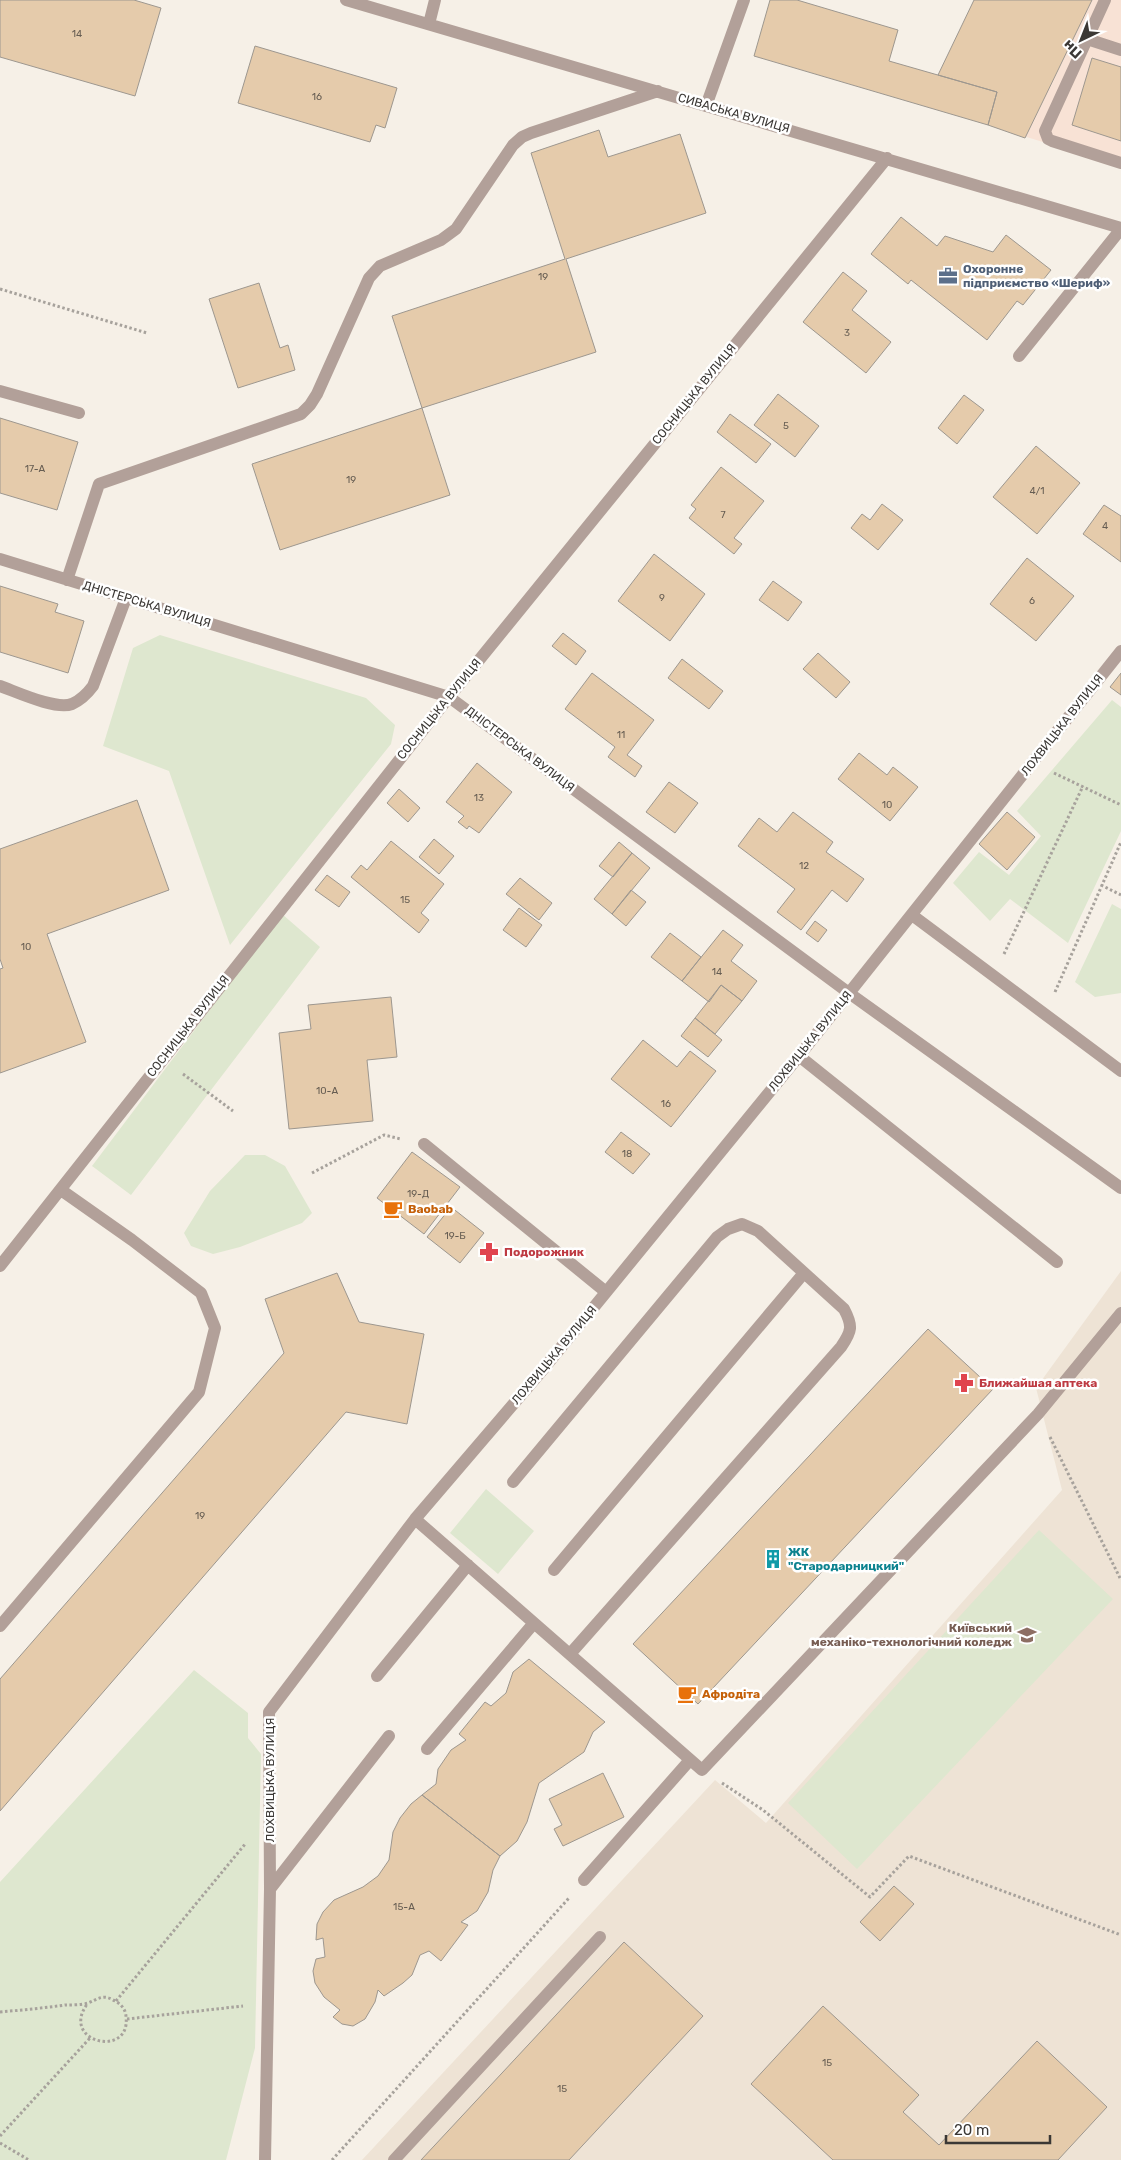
<svg xmlns="http://www.w3.org/2000/svg" width="1121" height="2160" viewBox="0 0 1121 2160" font-family="Rubik,sans-serif">
	<style>
		.built { fill: #eee3d5 }
		.industrial { fill: #f8e2d5 }
		.green { fill: #dee7cf }
		.building { fill: #e5cbab; stroke: #9d978f }
		.lines { fill: none; stroke-linecap: round; stroke-linejoin: round }
		.path { stroke: #a7a29c; stroke-width: 3; stroke-dasharray: 2.5 2.5; stroke-linecap: butt }
		.minor { stroke: #b2a099; stroke-width: 12 }
		.labels { text-anchor: middle; stroke-width: 5; stroke-linejoin: round; paint-order: stroke }
		.number-label { font-size: 10px; fill: #665d52 }
		.street-label { font-size: 12px; fill: #3b3835; stroke: #fff }
		.service-label { font-size: 12px; font-weight: bold; fill: #4e5e75; stroke: #fff; text-anchor: start }
		.food-label { font-size: 12px; font-weight: bold; fill: #c56008; stroke: #fff; text-anchor: start }
		.health-label { font-size: 12px; font-weight: bold; fill: #be3a42; stroke: #fff; text-anchor: start }
		.culture-label { font-size: 12px; font-weight: bold; fill: #0d838f; stroke: #fff; text-anchor: start }
		.education-label { font-size: 12px; font-weight: bold; fill: #785e54; stroke: #fff; text-anchor: end }
	</style>
	<rect width="100%" height="100%" fill="#f6f0e7"/>
	<!-- built -->
	<path class="built" d="M1121,1271v889h-759l353,-380 51,43 296,-333 -26,-102z"/>
	<!-- industrial -->
	<path class="industrial" d="M1050,0h71v166l-130,-40z"/>
	<!-- green -->
	<path class="green" d="M160,635l206,63 29,27 -4,19 -161,201 -61,-174 -66,-25 30,-98z
		M1112,700l9,7v124l-53,112 -58,-44 -20,22 -37,-38 26,-31 30,23 32,-39 -24,-25z
		M1112,904l9,5v84l-26,4 -20,-15z
		M282,914l38,33 -189,248 -39,-29z
		M245,1155h20l20,11 27,47 -10,10 -62,24 -27,7 -22,-8 -7,-13 26,-42z
		M486,1489l48,42 -36,43 -48,-41z
		M1039,1530l74,69 -256,270 -69,-66z
		M194,1670l54,43v25l13,16 -6,294 -29,112h-226v-278z"/>
	<!-- building -->
	<path class="building" d="M0,0h134l27,8 -26,88 -135,-39z
		M770,0h27l101,30 -9,31 108,31 -9,33 -234,-69z
		M974,0h118l-67,138 -37,-13 9,-33 -59,-17z
		M255,46l142,42 -12,40 -9,-3 -6,17 -132,-39z
		M1092,58l29,9v74l-49,-16z
		M599,130l9,27 72,-23 26,79 -140,46 30,93 -174,56 -30,-92 173,-57 -34,-106z
		M901,217l36,29 8,-10 48,16 13,-17 45,35 -28,35 -6,-4 -30,39 -76,-60 -3,4 -37,-30z
		M843,272l24,19 -15,19 39,32 -25,31 -63,-51z
		M259,283l21,65 8,-3 7,25 -57,18 -29,-89z
		M778,394l41,32 -24,31 -41,-32z
		M964,395l20,15 -27,34 -19,-16z
		M422,408l28,87 -170,55 -28,-86z
		M730,414l41,30 -15,19 -39,-31z
		M0,418l78,24 -21,68 -57,-17z
		M1036,446l44,37 -43,51 -44,-37z
		M721,467l43,34 -30,37 8,6 -8,10 -45,-36 7,-9 -5,-4z
		M882,504l21,16 -25,30 -27,-22 11,-14 8,6z
		M1104,505l17,11v46l-38,-28z
		M654,554l51,40 -35,47 -52,-40z
		M1027,558l47,38 -38,45 -46,-37z
		M773,581l29,21 -14,19 -29,-21z
		M0,586l58,18 -3,8 29,9 -16,52 -68,-21z
		M563,633l23,18 -10,14 -24,-19z
		M818,653l32,29 -14,16 -33,-29z
		M682,659l41,32 -14,18 -41,-31z
		M592,673l62,47 -27,35 15,11 -7,11 -27,-20 7,-10 -50,-38z
		M1121,673v22l-11,-8z
		M859,753l28,22 6,-8 25,20 -28,34 -52,-42z
		M477,763l35,29 -33,41 -10,-7 -2,3 -9,-7 6,-6 -18,-14z
		M669,782l29,21 -23,30 -29,-21z
		M399,789l21,19 -12,14 -21,-19z
		M137,800l32,90 -122,44 39,108 -86,31v-104l3,-1 -3,-9v-110z
		M793,812l40,30 -7,10 38,27 -17,23 -15,-12 -31,40 -24,-18 18,-23 -57,-43 21,-28 18,14z
		M1007,812l28,25 -28,33 -28,-26z
		M434,839l20,17 -15,18 -20,-17z
		M391,841l53,43 -23,29 8,7 -10,13 -68,-56 10,-12 6,5z
		M619,842l13,11 -19,24 -14,-11z
		M632,853l18,15 -38,46 -18,-15z
		M327,875l23,17 -11,15 -24,-17z
		M520,878l32,25 -13,17 -33,-26z
		M631,890l15,12 -20,24 -14,-12z
		M519,908l23,17 -16,22 -23,-17z
		M815,921l12,9 -9,12 -12,-9z
		M723,930l20,15 -12,16 26,20 -15,20 -21,-16 -12,17 -27,-21z
		M670,933l31,24 -19,24 -31,-24z
		M721,985l21,16 -27,33 -20,-16z
		M391,997l6,60 -30,3 6,61 -84,8 -10,-96 32,-4 -3,-24z
		M695,1018l27,22 -14,17 -27,-21z
		M643,1040l34,27 13,-16 26,20 -45,56 -60,-48z
		M621,1132l29,22 -17,20 -28,-22z
		M412,1152l48,35 -36,47 -47,-36z
		M451,1207l33,26 -24,30 -33,-26z
		M337,1273l22,49 65,12 -17,90 -61,-12 -346,399v-132l284,-326 -19,-54z
		M928,1329l65,60 -295,315 -65,-60z
		M529,1659l76,63 -12,10 -9,20 -45,31 -12,39 -10,19 -17,15 -78,-61 14,-11 2,-15 13,-19 15,-10 -7,-6 26,-32 6,4 15,-13 7,-21z
		M603,1773l21,44 -61,29 -9,-17 8,-4 -13,-26z
		M422,1795l78,61 -7,14 -5,22 -11,19 -16,11 7,3 -27,36 -12,-10 -9,4 -8,20 -9,8 -19,13 -6,-6 -3,12 -10,17 -12,7 -11,-2 -9,-7 7,-7 -16,-13 -9,-14 -2,-12 3,-12 9,-2 -2,-19 -7,2 1,-16 6,-12 11,-12 29,-13 15,-11 11,-16 4,-28 7,-14 11,-14z
		M894,1886l20,18 -34,37 -20,-19z
		M624,1942l79,74 -134,144h-148z
		M823,2006l96,89 -16,17 36,33 98,-104 70,66 -49,53h-225l-82,-76z"/>
	<g class="lines">
		<!-- path -->
		<path class="path" d="M0,289l147,44
			M1054,773l67,32
			M1101,885l20,10
			M1004,954l79,-168
			M1055,992l66,-150
			M183,1074l50,37
			M312,1173l72,-38 17,4
			M1050,1437l71,143
			M722,1783l41,27 107,87 39,-41 212,79
			M116,2001l130,-158
			M0,2012c22,-2 44,-4 65,-7 7,0 17,0 23,-2 10,-4 15,-9 25,-3 7,3 13,9 13,17 5,42 -68,25 -38,-14
			M127,2019l116,-13
			M0,2136l90,-98
			M0,2143l29,17
			M332,2160l237,-262"/>
		<!-- minor -->
		<path class="minor" d="M346,0l775,228
			M1105,0l-60,131 3,8 4,2 69,22
			M429,24l6,-24
			M1087,39l34,11
			M706,106l38,-106
			M1019,356l102,-127
			M0,391l79,22
			M0,559l449,138 400,296 272,195
			M67,580l32,-96 202,-70 9,-9 7,-11 52,-116 11,-12 61,-26 15,-11 57,-84 9,-8 9,-4 127,-42
			M0,686c17,6 55,24 72,18 9,-4 15,-10 21,-18l33,-88
			M912,915l209,156
			M799,1056l258,206
			M424,1144l182,148
			M0,1266l449,-569 438,-539
			M513,1482l204,-245 11,-8 14,-5 16,7 86,78c9,17 8,22 -3,38l-271,307
			M415,1519l287,251 336,-356 83,-101
			M554,1570l250,-297
			M0,1626l199,-234 16,-64 -14,-35 -69,-53 -71,-50
			M377,1676l91,-111
			M427,1749l107,-126
			M584,1880l106,-120
			M270,1889l119,-153
			M265,2160l5,-271 -1,-177 146,-193 130,-152 254,-311 322,-405
			M394,2160l206,-223"/>
	</g>
	<!-- icons -->
	<defs>
		<g id="office-bare" transform="scale(1.5)"><path d="M-6-3h4V-5.5h4V-3h4V5H-6ZM-1-4.5V-3h2v-1.5ZM-6 0V1H6V0Z" fill="#5c6f8a" stroke="#fff" stroke-width="2.5" paint-order="stroke"/></g>
		<g id="cafe-bare" transform="scale(1.5)"><path d="M-5.5-4.5H6V0H3Q3 3.5 0 3.5H-2.5Q-5.5 3.5-5.5 0ZM3-3.2v2h1.7v-2ZM-6 4.5H4V6H-6Z" fill="#e8710a" stroke="#fff" stroke-width="2.5" paint-order="stroke"/></g>
		<g id="pharmacy-bare" transform="scale(1.5)"><path d="M-2-6h4v4h4v4h-4v4h-4v-4h-4v-4h4Z" fill="#e0444e" stroke="#fff" stroke-width="2.5" paint-order="stroke"/></g>
		<g id="building-bare" transform="scale(1.5)"><path d="M-4-6H4V6H1V3H-1V6H-4ZM-2.5-4.3h1.7v1.8h-1.7ZM.8-4.3h1.7v1.8H.8ZM-2.5-1h1.7V.8h-1.7ZM.8-1h1.7V.8H.8Z" fill="#0f9aa8" stroke="#fff" stroke-width="2.5" paint-order="stroke"/></g>
		<g id="university-bare" transform="scale(1.5)"><path d="M0-5L7-2L0 1L-7-2ZM-4 1L0 2.5L4 1V4Q0 6-4 4Z" fill="#8d6e63" stroke="#fff" stroke-width="2.5" paint-order="stroke"/></g>
	</defs>
	<g fill-rule="evenodd">
		<use href="#office-bare" x="948" y="276"/>
		<use href="#cafe-bare" x="393" y="1209"/>
		<use href="#pharmacy-bare" x="489" y="1252"/>
		<use href="#pharmacy-bare" x="964" y="1383"/>
		<use href="#building-bare" x="773" y="1559"/>
		<use href="#university-bare" x="1027" y="1635"/>
		<use href="#cafe-bare" x="687" y="1694"/>
	</g>
	<g class="labels">
		<!-- number labels -->
		<g class="number-label">
			<text x="77" y="37">14</text>
			<text x="317" y="100">16</text>
			<text x="543" y="280">19</text>
			<text x="847" y="336">3</text>
			<text x="786" y="429">5</text>
			<text x="35" y="472">17-А</text>
			<text x="351" y="483">19</text>
			<text x="1037" y="494">4/1</text>
			<text x="723" y="518">7</text>
			<text x="1105" y="529">4</text>
			<text x="662" y="601">9</text>
			<text x="1032" y="604">6</text>
			<text x="621" y="738">11</text>
			<text x="479" y="801">13</text>
			<text x="887" y="808">10</text>
			<text x="804" y="869">12</text>
			<text x="405" y="903">15</text>
			<text x="26" y="950">10</text>
			<text x="717" y="975">14</text>
			<text x="327" y="1094">10-А</text>
			<text x="666" y="1107">16</text>
			<text x="627" y="1157">18</text>
			<text x="418" y="1197">19-Д</text>
			<text x="455" y="1239">19-Б</text>
			<text x="200" y="1519">19</text>
			<text x="404" y="1910">15-А</text>
			<text x="827" y="2066">15</text>
			<text x="562" y="2092">15</text>
		</g>
		<!-- street labels -->
		<g class="street-label">
			<text transform="translate(734 113) rotate(16)" y="4">СИВАСЬКА ВУЛИЦЯ</text>
			<text transform="translate(694 394) rotate(-51)" y="4">СОСНИЦЬКА ВУЛИЦЯ</text>
			<text transform="translate(147 604) rotate(17)" y="4">ДНІСТЕРСЬКА ВУЛИЦЯ</text>
			<text transform="translate(439 709) rotate(-51)" y="4">СОСНИЦЬКА ВУЛИЦЯ</text>
			<text transform="translate(1062 725) rotate(-52)" y="4">ЛОХВИЦЬКА ВУЛИЦЯ</text>
			<text transform="translate(520 749) rotate(37)" y="4">ДНІСТЕРСЬКА ВУЛИЦЯ</text>
			<text transform="translate(188 1026) rotate(-52)" y="4">СОСНИЦЬКА ВУЛИЦЯ</text>
			<text transform="translate(810 1041) rotate(-51)" y="4">ЛОХВИЦЬКА ВУЛИЦЯ</text>
			<text transform="translate(554 1355) rotate(-50)" y="4">ЛОХВИЦЬКА ВУЛИЦЯ</text>
			<text transform="translate(270 1780) rotate(-90)" y="4">ЛОХВИЦЬКА ВУЛИЦЯ</text>
		</g>
		<!-- service labels -->
		<g class="service-label">
			<text x="963" y="273">Охоронне<tspan x="963" dy="14">підприємство «Шериф»</tspan></text>
		</g>
		<!-- food labels -->
		<g class="food-label">
			<text x="408" y="1213">Baobab</text>
			<text x="702" y="1698">Афродіта</text>
		</g>
		<!-- health labels -->
		<g class="health-label">
			<text x="504" y="1256">Подорожник</text>
			<text x="979" y="1387">Ближайшая аптека</text>
		</g>
		<!-- culture labels -->
		<g class="culture-label">
			<text x="788" y="1556">ЖК<tspan x="788" dy="14">"Стародарницкий"</tspan></text>
		</g>
		<!-- education labels -->
		<g class="education-label">
			<text x="1012" y="1632">Київський<tspan x="1012" dy="14">механіко-технологічний коледж</tspan></text>
		</g>
	</g>
	<!-- north arrow -->
	<g transform="translate(1081 40) rotate(223)" stroke="#ffffff" stroke-width="4" paint-order="stroke">
	<path d="M0-4L9 19L0 12L-9 19Z" fill="#3b3835"/>
	<text y="-8" font-size="14" font-weight="bold" text-anchor="middle" fill="#3b3835">Пн</text>
	</g>
	<!-- scale -->
	<path d="M946 2135v8h104v-8" fill="none" stroke="#3b3835" stroke-width="2.5"/>
	<text x="954" y="2135" font-size="15" fill="#3b3835" stroke="#ffffff" stroke-width="4" paint-order="stroke">20 m</text>
</svg>
